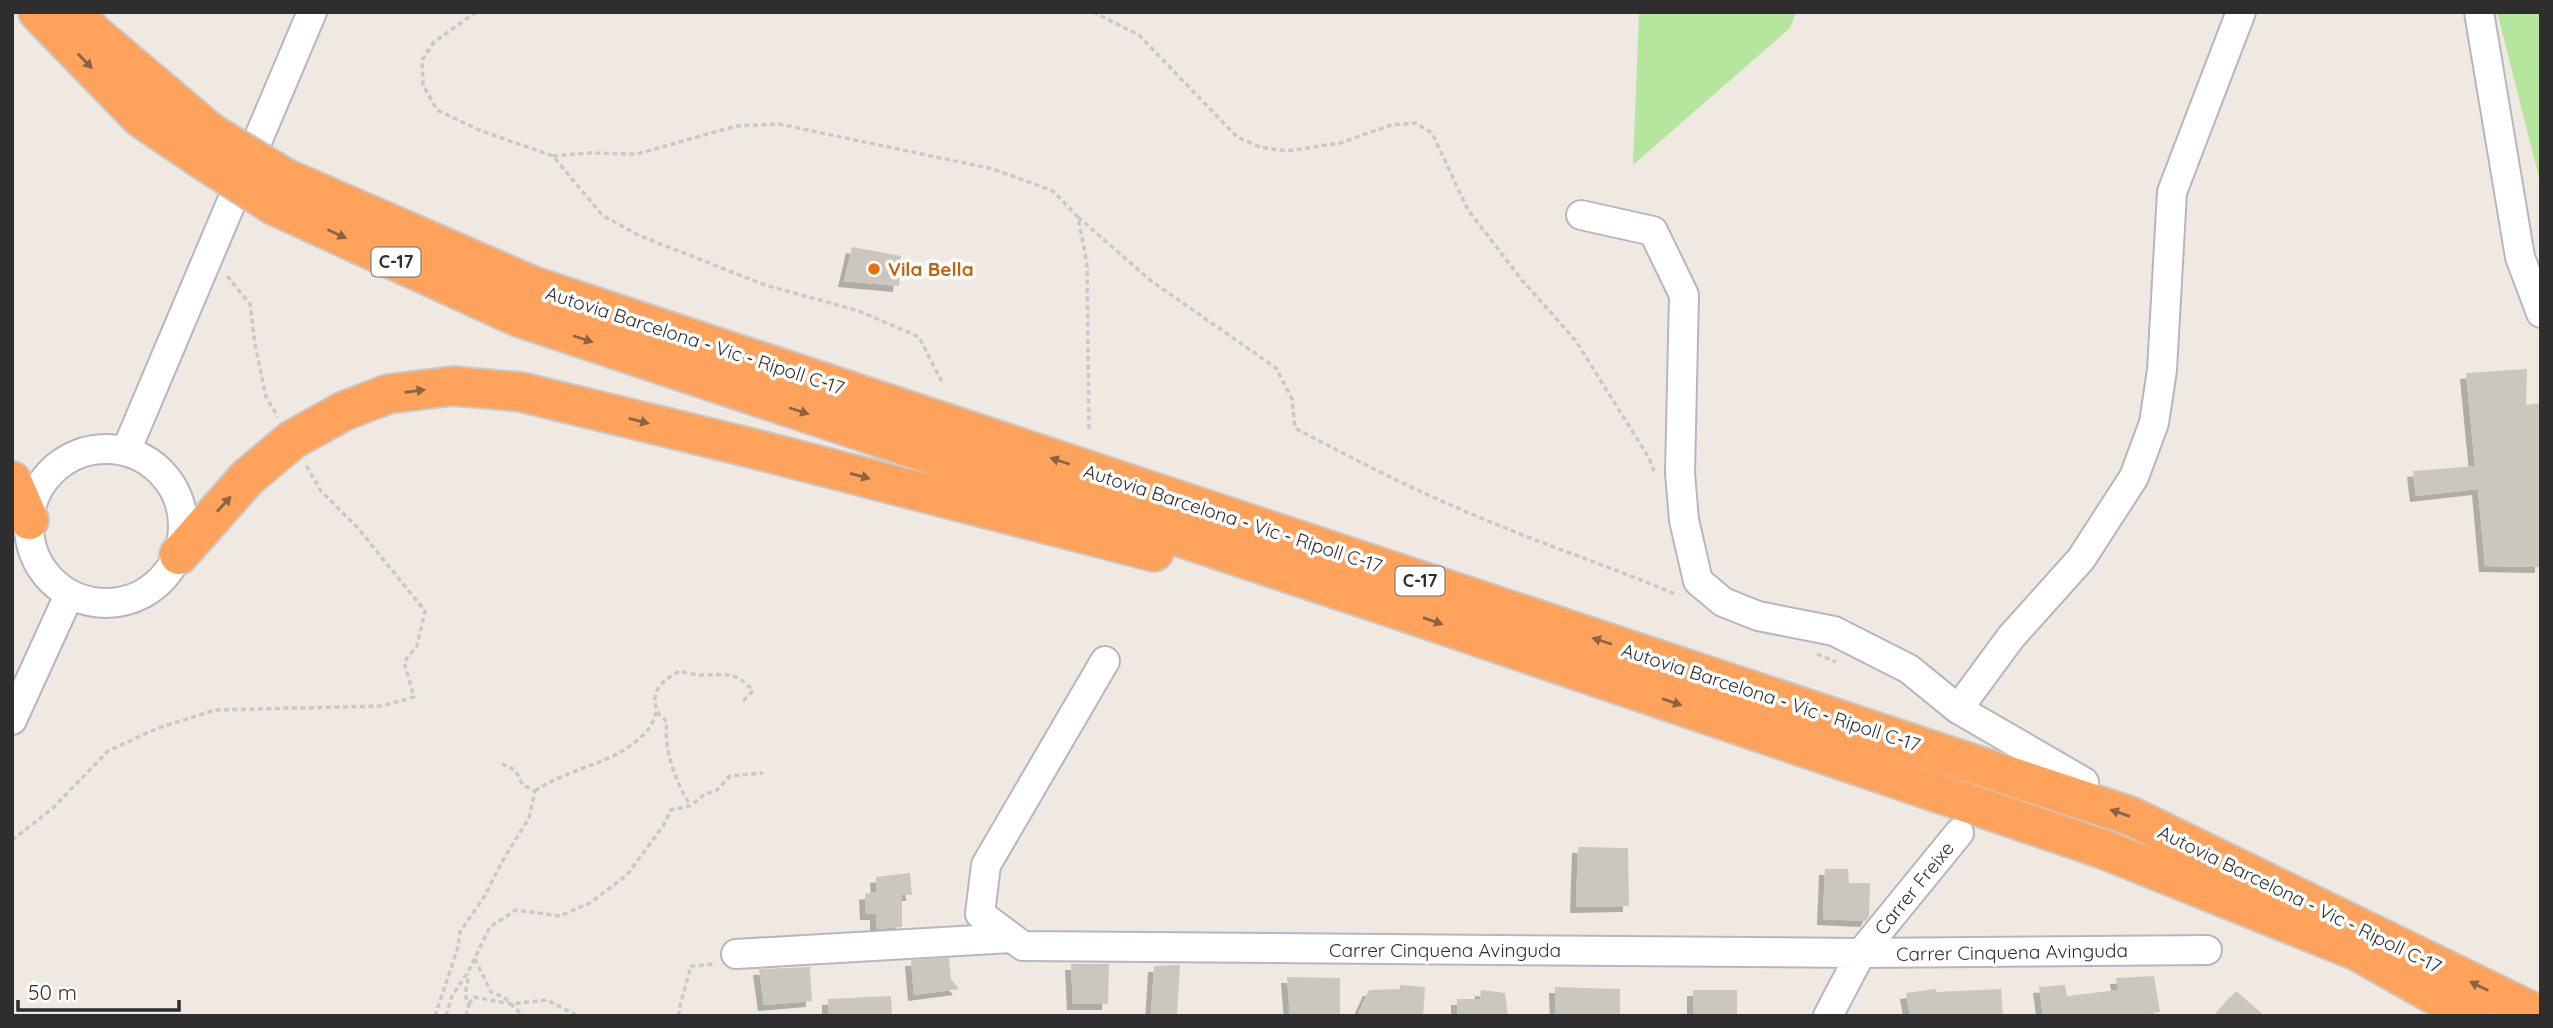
<svg xmlns="http://www.w3.org/2000/svg" width="2553" height="1028" viewBox="0 0 2553 1028" font-family="Quicksand,sans-serif">
	<style>
		.green { fill: #b6e59e }
		.building { fill: #cbc7bf; filter: url(#shadow) }
		.lines { fill: none; stroke-linecap: round; stroke-linejoin: round }
		.minor-casing { stroke: #b4b7c1; stroke-width: 32 }
		.highway-casing { stroke: #c9c9c9; stroke-width: 42 }
		.path { stroke: #c9c9c9; stroke-width: 3.5; stroke-dasharray: 5 3.5; stroke-linecap: butt }
		.minor { stroke: #fff; stroke-width: 28 }
		.highway { stroke: #ffa35c; stroke-width: 38 }
		.highway-bridge-casing { stroke: #c9c9c9; stroke-width: 42; stroke-linecap: butt }
		.highway-bridge { stroke: #ffa35c; stroke-width: 38 }
		.oneway { fill: #8c6343 }
		.food-dot { fill: #e8710a; stroke: #fff; stroke-width: 2.5 }
		.labels { text-anchor: middle; stroke-width: 7; stroke-linejoin: round; paint-order: stroke }
		.shield { fill: #fff; stroke: #6d6d6d; stroke-width: 2 }
		.shield-label { font-size: 18px; font-weight: bold; fill: #2e2e2e }
		.food-label { font-size: 19px; font-weight: bold; fill: #c56008; stroke: #fff; text-anchor: start }
		.street-label { font-size: 19px; fill: #2e2e2e; stroke: #fff }
	</style>
	<defs>
		<filter id="shadow"><feDropShadow dx="-6" dy="6" stdDeviation="0" flood-color="#0004"/></filter>
	</defs>
	<rect width="100%" height="100%" fill="#efe9e1"/>
	<!-- green -->
	<path class="green" d="M1639,12h157l-6,16 -157,137z
		M2497,12h44v173z"/>
	<!-- building -->
	<path class="building" d="M852,247l49,9 -2,30 -55,-5z
		M2527,369l-1,36 15,-2v164l-56,-1 -7,-77 -62,7 -3,-25 62,-5 -9,-93z
		M1578,847l50,1 1,58 -53,1z
		M1825,869h23l1,14h21l-1,33 -3,5 -43,-2z
		M910,873l2,22h-10v32l-26,2v-15h-10l-1,-20 12,-2 -1,-15z
		M949,958l2,21 8,10 -45,6 -3,-35z
		M1071,964h38l-1,40h-35z
		M1180,965l-3,51h-26l3,-50z
		M810,967l2,34 -48,4 -5,-36z
		M2154,976l6,36 -32,4h-85l-4,-29 26,-2 2,11 51,-6 -2,-12z
		M1287,977l53,1v38h-50z
		M1400,985l25,2 -2,29h-66l12,-26 31,-1z
		M1555,987l65,2v27h-64z
		M1936,989v3l65,-3 2,27h-93l-4,-23z
		M1481,990l24,3 3,23h-51v-17h23z
		M1693,990h44v26h-44z
		M2236,991l29,25h-51z
		M891,996l1,20h-64v-17z"/>
	<g class="lines">
		<!-- minor casing -->
		<g class="minor-casing">
			<path id="minor" d="M2479,12l41,245 21,56
				M1581,215l72,16 31,64 -4,178 4,47 14,61 25,21 35,14 76,15 75,38 49,40
				M29 526a77 77 0 1 1 154 0a77 77 0 1 1-154 0Z
				M126,451l186,-439
				M1105,661l-119,204 -6,49 43,32 838,7 346,-3
				M12,720l57,-125
				M2084,782l-126,-73 53,-72 70,-78 53,-82 20,-54 8,-53 10,-178 69,-180
				M736,954l275,-16
				M1828,1016l33,-63 98,-120"/>
		</g>
		<!-- highway casing -->
		<g class="highway-casing">
			<path id="highway" d="M38,12l103,106 62,42
				M76,12l17,21 118,100
				M285,178l248,108 1597,530 411,200
				M275,206l243,111 878,292 707,240 254,102 115,65
				M12,481l17,39
				M179,555l68,-77 45,-38 52,-29 44,-17 65,-8 68,6 234,57 399,103"/>
		</g>
		<!-- path -->
		<path class="path" d="M476,12l-42,30 -12,18 1,25 14,25 42,20 74,26 49,59 36,20 127,50 94,26 60,26 24,47
			M1093,12l46,23 98,102 23,10 27,4 53,-8 51,-18 24,-2 17,10 36,77 53,69 55,62 73,117 5,13
			M553,156l33,-3 51,1 99,-28 43,-2 214,45 60,22 25,26 9,47 2,165
			M1078,217l72,63 126,88 16,31 3,29c69,37 139,72 213,101 56,23 114,42 169,66
			M227,276l23,28 5,40 11,53 12,20
			M1817,654l19,8
			M657,712l10,10c-4,28 9,60 23,83
			M535,791c33,-23 76,-26 106,-54 7,-5 16,-20 15,-28 0,-4 -2,-7 -1,-11 2,-14 14,-21 25,-27 7,2 15,4 22,4 24,0 34,-4 51,16l-10,10
			M12,840l40,-31 56,-58 50,-23 57,-18 167,-4 32,-9 -10,-35 13,-16 8,-35 -68,-84 -36,-36 -15,-26
			M475,959l16,33 13,5 19,19
			M469,1004l5,-7 37,7 36,-4 31,16
			M435,1016l23,-69 2,-15 24,-35 19,-37 26,-42 6,-27 -12,-6 -8,-15 -17,-8
			M446,1016l6,-20 16,-24 22,-45 26,-17 44,6 30,-13 37,-28 36,-49 8,-16 19,-4 15,-12 11,-3 14,-15 33,-3
			M466,1016l3,-12 -4,-9 4,-21
			M549,1016h18
			M679,1016v-7l12,-43 25,-2"/>
		<!-- minor -->
		<use href="#minor" class="minor"/>
		<!-- highway -->
		<use href="#highway" class="highway"/>
		<!-- highway-bridge casing -->
		<g class="highway-bridge-casing">
			<path id="highway-bridge" d="M211,133l74,45
				M203,160l72,46"/>
		</g>
		<!-- highway-bridge -->
		<use href="#highway-bridge" class="highway-bridge"/>
	</g>
	<!-- one-way arrows -->
	<defs><path id="oneway-solid" d="M-6-.8H1V-3.2L6.5 0L1 3.2V.8H-6Z" transform="scale(1.75)"/></defs>
	<g class="oneway">
		<use href="#oneway-solid" transform="translate(85 61) rotate(46)"/>
		<use href="#oneway-solid" transform="translate(337 234) rotate(25)"/>
		<use href="#oneway-solid" transform="translate(583 339) rotate(18)"/>
		<use href="#oneway-solid" transform="translate(415 391) rotate(-7)"/>
		<use href="#oneway-solid" transform="translate(799 411) rotate(18)"/>
		<use href="#oneway-solid" transform="translate(639 421) rotate(14)"/>
		<use href="#oneway-solid" transform="translate(1060 461) rotate(-162)"/>
		<use href="#oneway-solid" transform="translate(860 476) rotate(15)"/>
		<use href="#oneway-solid" transform="translate(224 504) rotate(-48)"/>
		<use href="#oneway-solid" transform="translate(1433 621) rotate(19)"/>
		<use href="#oneway-solid" transform="translate(1602 641) rotate(-162)"/>
		<use href="#oneway-solid" transform="translate(1672 702) rotate(19)"/>
		<use href="#oneway-solid" transform="translate(2120 813) rotate(-161)"/>
		<use href="#oneway-solid" transform="translate(2479 986) rotate(-154)"/>
	</g>
	<!-- markers -->
	<circle class="food-dot" cx="874" cy="269" r="7"/>
	<g class="labels">
		<!-- shield labels -->
		<g class="shield">
			<rect x="371.5" y="247.5" width="49" height="29" rx="5"/>
			<rect x="1395.5" y="566.5" width="49" height="29" rx="5"/>
		</g>
		<g class="shield-label">
			<text x="396" y="268">C-17</text>
			<text x="1420" y="587">C-17</text>
		</g>
		<!-- food labels -->
		<g class="food-label">
			<text x="888" y="276">Vila Bella</text>
		</g>
		<!-- street labels -->
		<g class="street-label">
			<text transform="translate(695 340) rotate(18)" y="7">Autovia Barcelona - Vic - Ripoll C-17</text>
			<text transform="translate(1233 518) rotate(18)" y="7">Autovia Barcelona - Vic - Ripoll C-17</text>
			<text transform="translate(1771 697) rotate(18)" y="7">Autovia Barcelona - Vic - Ripoll C-17</text>
			<text transform="translate(1914 888) rotate(-51)" y="7">Carrer Freixe</text>
			<text transform="translate(2300 899) rotate(26)" y="7">Autovia Barcelona - Vic - Ripoll C-17</text>
			<text x="1445" y="957">Carrer Cinquena Avinguda</text>
			<text transform="translate(2012 952) rotate(-1)" y="7">Carrer Cinquena Avinguda</text>
		</g>
	</g>
	<!-- border -->
	<rect width="2553" height="1028" fill="none" stroke="#2e2e2e" stroke-width="28"/>
	<!-- scale -->
	<path d="M18 1000v10h161v-10" fill="none" stroke="#2e2e2e" stroke-width="3.5"/>
	<text x="28" y="1000" font-size="21" fill="#2e2e2e" stroke="#ffffff" stroke-width="5" paint-order="stroke">50 m</text>
</svg>
